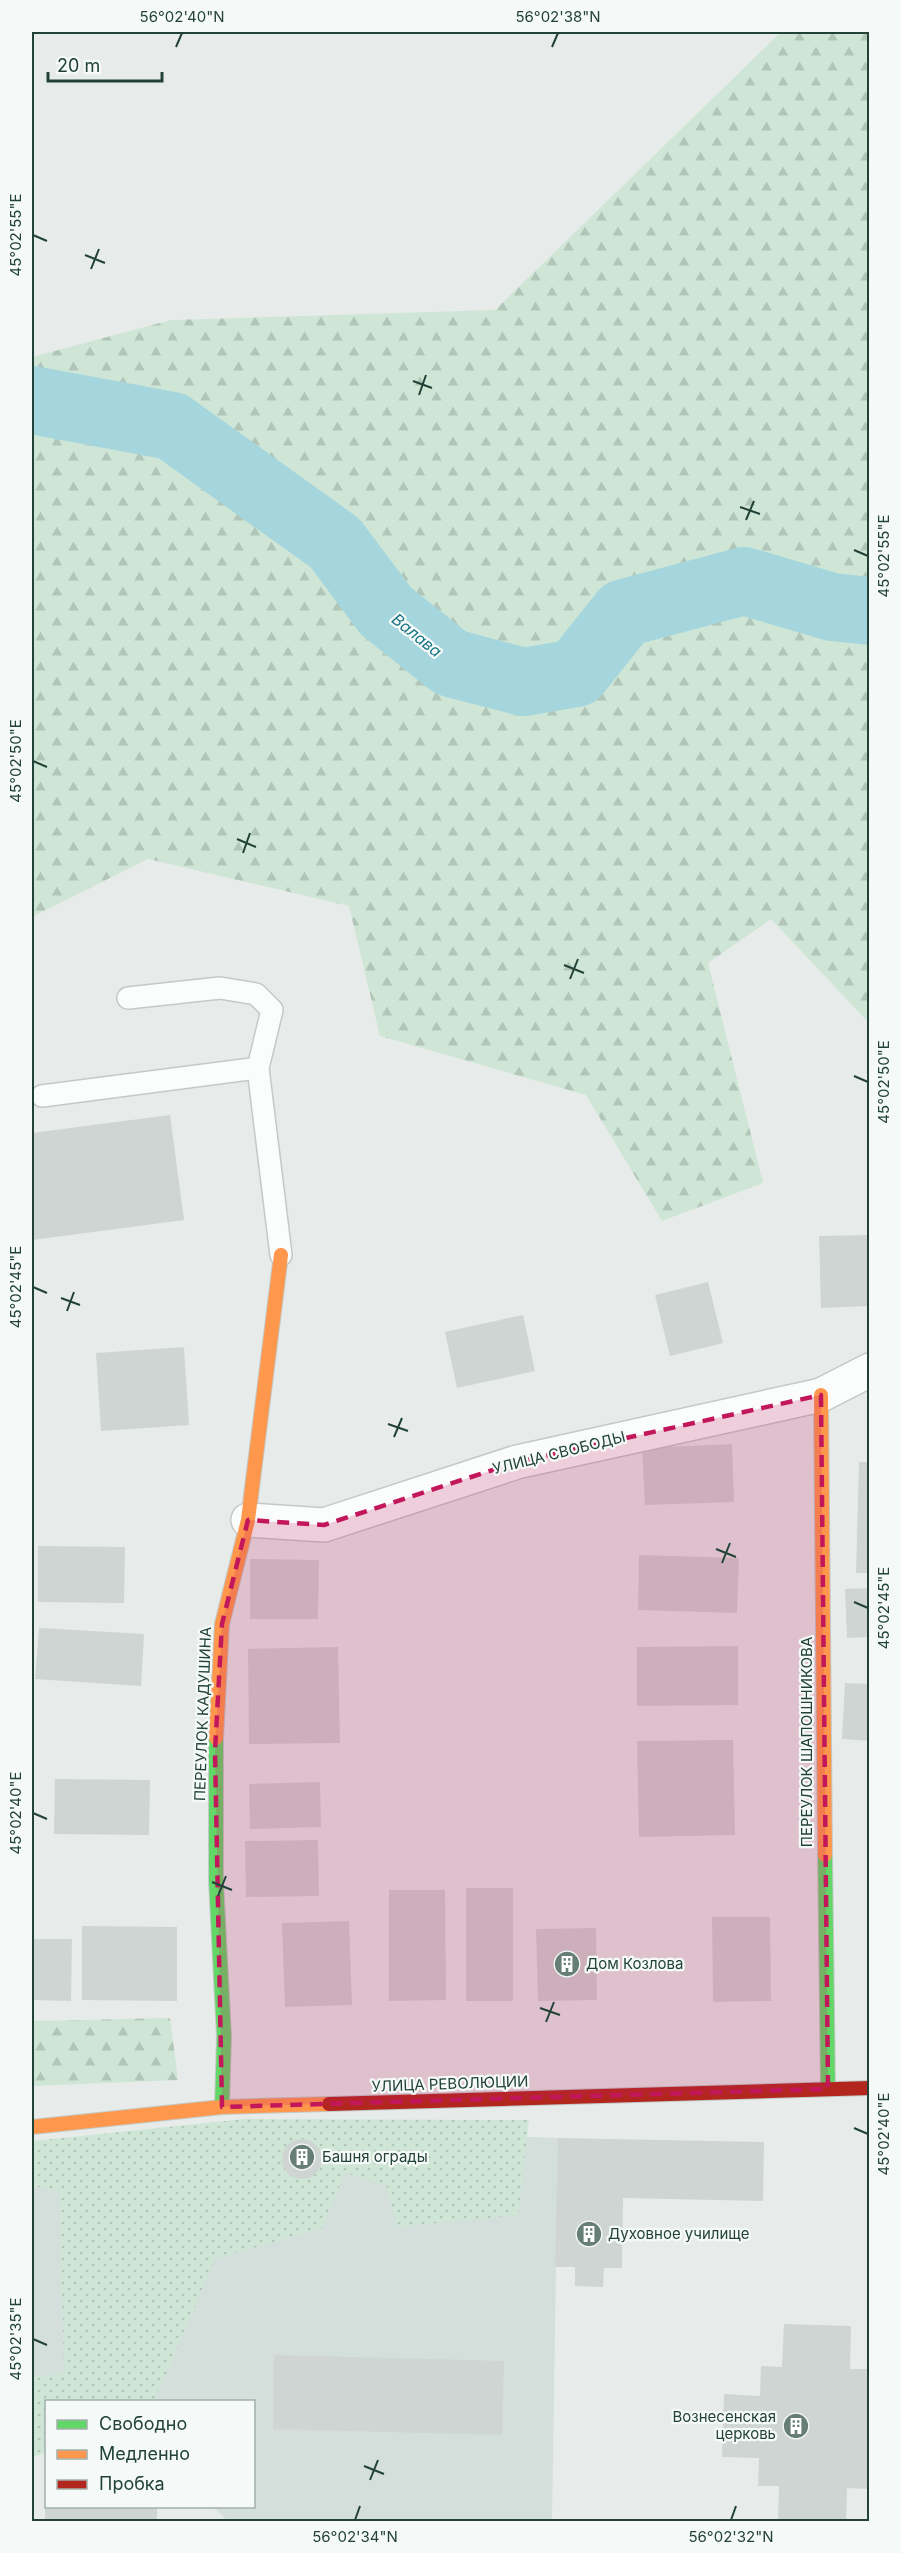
<svg xmlns="http://www.w3.org/2000/svg" width="901" height="2553" viewBox="0 0 901 2553" font-family="Inter,sans-serif">
	<style>
		.built { fill: #d4deda }
		.grass { fill: url(#grass-dots) }
		.forest { fill: url(#forest-firs) }
		.lines { fill: none; stroke-linecap: round; stroke-linejoin: round }
		.river { stroke: #a5d6dd; stroke-width: 68 }
		.building { fill: #cfd5d3 }
		.lane-casing { stroke: #c4c9c7; stroke-width: 24 }
		.street-casing { stroke: #c4c9c7; stroke-width: 36 }
		.fast-casing { stroke: #c2cac7; stroke-width: 16 }
		.slow-casing { stroke: #c2cac7; stroke-width: 16 }
		.jam-casing { stroke: #c2cac7; stroke-width: 16 }
		.lane { stroke: #fbfcfc; stroke-width: 21 }
		.street { stroke: #fbfcfc; stroke-width: 33 }
		.fast { stroke: #63d668; stroke-width: 14 }
		.slow { stroke: #ff974d; stroke-width: 14 }
		.jam { stroke: #b3261e; stroke-width: 14 }
		.marked { fill: #c2185b; fill-opacity: 0.2; stroke: #c2185b; stroke-width: 4.5; stroke-dasharray: 12 8; stroke-linejoin: round }
		.ticks { fill: none; stroke: #224238; stroke-width: 2 }
		.labels { text-anchor: middle; stroke-width: 4.5; stroke-linejoin: round; paint-order: stroke }
		.street-label { font-size: 15px; fill: #224238; stroke: #f5faf8 }
		.poi-label { font-size: 15px; fill: #224238; stroke: #f5faf8; text-anchor: start }
		.water-label { font-size: 16px; font-style: italic; fill: #177483; stroke: #f5faf8 }
		.neatline { fill: none; stroke: #224238; stroke-width: 2 }
		.ticks-label { font-size: 15px; text-anchor: middle; fill: #224238 }
	</style>
	<defs>
		<pattern id="grass-dots" width="8" height="8" patternUnits="userSpaceOnUse" patternTransform="scale(1.5)"><rect width="8" height="8" fill="#cfe6d6"/><path d="M2 2h.1M6 6h.1" fill="none" stroke="#b1c6b8" stroke-width="1.8" stroke-linecap="round"/></pattern>
		<pattern id="forest-firs" width="22" height="20" patternUnits="userSpaceOnUse" patternTransform="scale(1.5)"><rect width="22" height="20" fill="#cfe6d6"/><path d="M5 1l3.5 6h-7zM16 11l3.5 6h-7z" fill="#b1c6b8"/></pattern>
	</defs>
	<rect width="100%" height="100%" fill="#e7ecea"/>
	<!-- built -->
	<path class="built" d="M327,2130l231,8 -6,383h-324l-15,-14 41,-1v-104h-208l-14,37v-283z"/>
	<!-- grass -->
	<path class="grass" d="M244,2119l285,1 -11,95 -121,12 -11,-42 -41,-12 -23,55 -107,31 -61,142 -108,1v51l-14,4v-79l32,-5 -4,-182 -28,-5v-45z"/>
	<!-- forest -->
	<path class="forest" d="M781,32h88v991l-98,-104 -63,44 55,220 -101,38 -76,-126 -206,-59 -31,-130 -201,-47 -116,58v-560l139,-37 324,-10z
		M170,2018l8,62 -146,6v-65z"/>
	<g class="lines">
		<!-- river -->
		<path class="river" d="M32,400l140,26 163,117 51,68 65,52 73,19 52,-9 48,-60 120,-32 88,26 38,4"/>
	</g>
	<!-- building -->
	<path class="building" d="M170,1115l14,105 -152,20v-107z
		M870,1235v71l-49,2 -2,-72z
		M708,1282l15,61 -53,13 -15,-61z
		M523,1315l12,56 -78,17 -12,-56z
		M184,1347l5,78 -88,6 -5,-78z
		M732,1444l2,58 -89,3 -3,-57z
		M859,1462h11v111h-14z
		M38,1546l87,1 -1,56 -86,-1z
		M639,1555l100,3 -2,55 -99,-3z
		M250,1559l69,1 -1,59h-68z
		M870,1588v49l-23,1 -2,-49z
		M39,1628l105,6 -3,52 -106,-7z
		M738,1646v59l-101,1v-59z
		M338,1647l2,96 -91,1 -1,-95z
		M845,1683l25,1v57l-28,-2z
		M733,1740l2,95 -96,2 -2,-96z
		M55,1779l95,1 -1,55 -95,-1z
		M320,1782l1,45 -71,2 -1,-45z
		M318,1840l1,56 -73,1 -1,-56z
		M466,1888h47v113h-47z
		M389,1890h56l1,110 -57,1z
		M712,1917h58l1,84 -58,1z
		M349,1921l3,84 -67,2 -3,-84z
		M82,1926l95,1v74l-95,-1z
		M596,1928l1,72 -59,1 -2,-72z
		M32,1939h40l-1,62 -39,-1z
		M558,2138l206,4 -1,59 -140,-3 -1,70h-18l-1,19 -28,-1v-19h-20z
		M282 2159a20 20 0 1 1 40 0a20 20 0 1 1-40 0Z
		M784,2324l67,2 -1,43h20v120l-23,-1 -1,34h-68l1,-36h-21l1,-28 -37,-1 2,-63 36,2 1,-30 21,1z
		M274,2355l230,6 -2,74 -229,-6z
		M45,2506h112v16h-112z"/>
	<g class="lines">
		<!-- lane casing -->
		<g class="lane-casing">
			<path id="lane" d="M128,998l92,-10 36,6 16,16 -14,58
				M42,1096l216,-28 23,187"/>
		</g>
		<!-- street casing -->
		<g class="street-casing">
			<path id="street" d="M248,1520l76,5 193,-63 304,-67 49,-25"/>
		</g>
		<!-- fast casing -->
		<g class="fast-casing">
			<path id="fast" d="M216,1738v143l8,155 -2,71
				M825,1855l3,234"/>
		</g>
		<!-- slow casing -->
		<g class="slow-casing">
			<path id="slow" d="M821,1395l4,460
				M216,1738l6,-114 26,-104 33,-265
				M32,2127l190,-20 107,-3"/>
		</g>
		<!-- jam casing -->
		<g class="jam-casing">
			<path id="jam" d="M329,2104l541,-16"/>
		</g>
		<!-- lane -->
		<use href="#lane" class="lane"/>
		<!-- street -->
		<use href="#street" class="street"/>
		<!-- fast -->
		<use href="#fast" class="fast"/>
		<!-- slow -->
		<use href="#slow" class="slow"/>
		<!-- jam -->
		<use href="#jam" class="jam"/>
	</g>
	<!-- marked area -->
	<path class="marked" d="M821,1395l7,694 -606,18 -7,-356 7,-127 26,-104 76,5 193,-63z"/>
	<!-- ticks -->
	<path class="ticks" d="M176,47l6,-14M552,47l6,-14M33,235l14,6M85,255l20,8M91,269l8,-20M413,381l19,7M419,395l7,-20M740,507l20,7M746,520l8,-19M854,550l14,6M33,761l14,6M237,839l19,8M243,853l7,-20M564,965l20,8M570,979l8,-20M854,1076l14,6M33,1287l14,6M61,1298l19,7M67,1311l7,-19M388,1424l20,7M394,1437l8,-19M716,1549l20,8M722,1563l8,-20M854,1602l14,6M33,1813l14,6M212,1882l20,8M218,1896l8,-20M540,2008l20,7M546,2022l8,-20M854,2128l14,6M33,2339l14,6M364,2466l20,8M370,2480l8,-20M355,2520l5,-14M731,2520l5,-14"/>
	<!-- icons -->
	<defs>
		<g id="building-disc" transform="scale(1.35)"><circle r="9.5" fill="#677e76" stroke="#f5faf8"/><path d="M-4-6H4V6H1V3H-1V6H-4ZM-2.5-4.3h1.7v1.8h-1.7ZM.8-4.3h1.7v1.8H.8ZM-2.5-1h1.7V.8h-1.7ZM.8-1h1.7V.8H.8Z" fill="#fff"/></g>
	</defs>
	<g fill-rule="evenodd">
		<use href="#building-disc" x="567" y="1964"/>
		<use href="#building-disc" x="302" y="2157"/>
		<use href="#building-disc" x="589" y="2234"/>
		<use href="#building-disc" x="796" y="2426"/>
	</g>
	<g class="labels">
		<!-- street labels -->
		<g class="street-label">
			<text transform="translate(559 1453) rotate(-14)" y="5">УЛИЦА СВОБОДЫ</text>
			<text transform="translate(203 1714) rotate(-88)" y="5">ПЕРЕУЛОК КАДУШИНА</text>
			<text transform="translate(807 1742) rotate(-90)" y="5">ПЕРЕУЛОК ШАПОШНИКОВА</text>
			<text transform="translate(450 2084) rotate(-2)" y="5">УЛИЦА РЕВОЛЮЦИИ</text>
		</g>
		<!-- poi labels -->
		<g class="poi-label">
			<text x="586" y="1969">Дом Козлова</text>
			<text x="322" y="2162">Башня ограды</text>
			<text x="608" y="2239">Духовное училище</text>
			<text x="776" y="2422" text-anchor="end">Вознесенская<tspan x="776" dy="17">церковь</tspan></text>
		</g>
		<!-- water labels -->
		<g class="water-label">
			<text transform="translate(417 635) rotate(39)" y="6">Валава</text>
		</g>
	</g>
	<!-- border -->
	<rect width="901" height="2553" fill="none" stroke="#f5faf8" stroke-width="66"/>
	<!-- legend -->
	<rect x="45" y="2400" width="210" height="108" fill="#f5faf8" stroke="#a1b0ab" stroke-width="1.5"/>
	<rect x="57" y="2420" width="30" height="9" fill="#63d668" stroke="#a1b0ab" stroke-width="1.5"/>
	<text x="99" y="2430" font-size="18" fill="#224238">Свободно</text>
	<rect x="57" y="2450" width="30" height="9" fill="#ff974d" stroke="#a1b0ab" stroke-width="1.5"/>
	<text x="99" y="2460" font-size="18" fill="#224238">Медленно</text>
	<rect x="57" y="2480" width="30" height="9" fill="#b3261e" stroke="#a1b0ab" stroke-width="1.5"/>
	<text x="99" y="2490" font-size="18" fill="#224238">Пробка</text>
	<!-- scale -->
	<path d="M48 72v9h114v-9" fill="none" stroke="#224238" stroke-width="3"/>
	<text x="57" y="72" font-size="18" fill="#224238" stroke="#f5faf8" stroke-width="4.5" paint-order="stroke">20 m</text>
	<rect x="33" y="33" width="835" height="2487" class="neatline"/>
	<g class="ticks-label">
		<text x="182" y="22">56°02'40"N</text>
		<text x="558" y="22">56°02'38"N</text>
		<text transform="translate(16 235) rotate(-90)" y="5">45°02'55"E</text>
		<text transform="translate(884 556) rotate(-90)" y="5">45°02'55"E</text>
		<text transform="translate(16 761) rotate(-90)" y="5">45°02'50"E</text>
		<text transform="translate(884 1082) rotate(-90)" y="5">45°02'50"E</text>
		<text transform="translate(16 1287) rotate(-90)" y="5">45°02'45"E</text>
		<text transform="translate(884 1608) rotate(-90)" y="5">45°02'45"E</text>
		<text transform="translate(16 1813) rotate(-90)" y="5">45°02'40"E</text>
		<text transform="translate(884 2134) rotate(-90)" y="5">45°02'40"E</text>
		<text transform="translate(16 2339) rotate(-90)" y="5">45°02'35"E</text>
		<text x="355" y="2542">56°02'34"N</text>
		<text x="731" y="2542">56°02'32"N</text>
	</g>
</svg>
